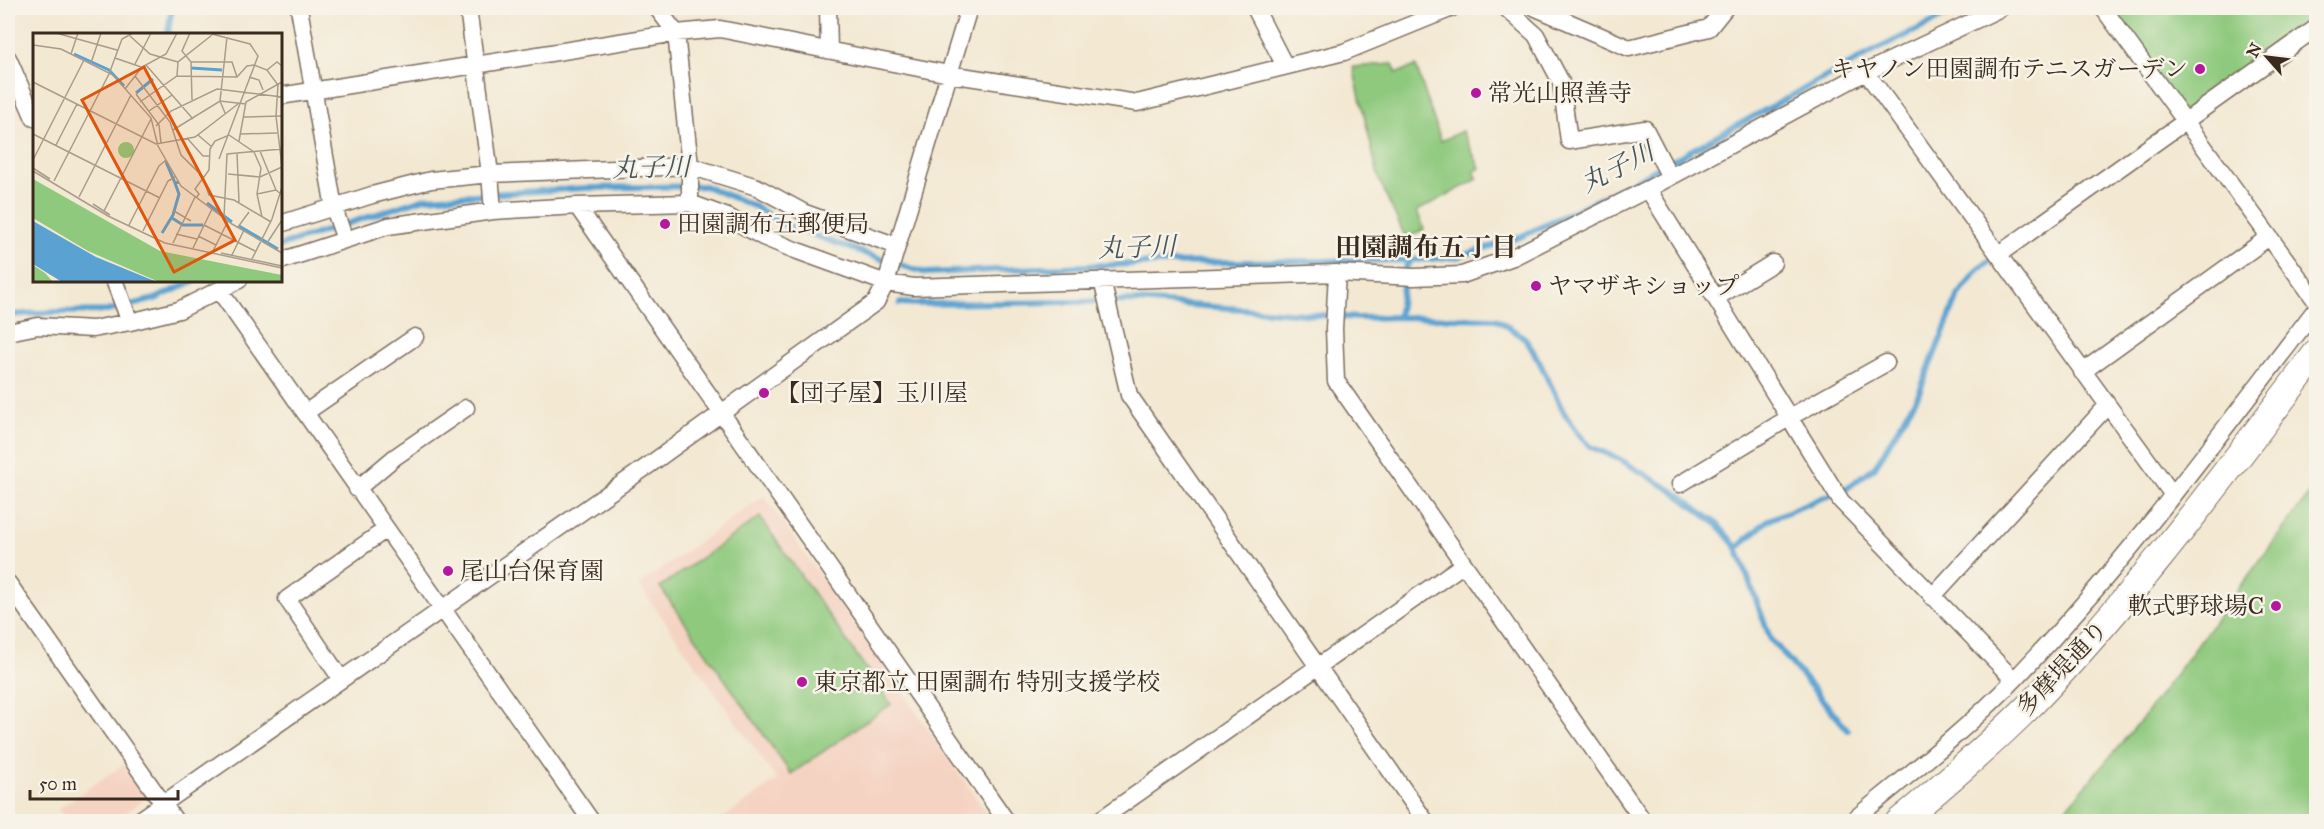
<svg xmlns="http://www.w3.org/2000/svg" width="2324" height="829" viewBox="0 0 2324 829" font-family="'IM FELL Great Primer','Noto Serif JP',serif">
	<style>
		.built { fill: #f5d3c2 }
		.green { fill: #8ec97d; stroke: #647a4e; stroke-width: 1.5 }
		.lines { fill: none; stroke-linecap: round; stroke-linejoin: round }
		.stream { stroke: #5aa2d1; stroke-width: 6 }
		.minor-casing { stroke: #7b6c5d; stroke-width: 19 }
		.primary-casing { stroke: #7b6c5d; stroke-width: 29 }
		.minor { stroke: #fff; stroke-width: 16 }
		.primary { stroke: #fff; stroke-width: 27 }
		.poi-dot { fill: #b5179e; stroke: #f7f3e8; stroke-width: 2 }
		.labels { text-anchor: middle; stroke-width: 5; stroke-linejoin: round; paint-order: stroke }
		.poi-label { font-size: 24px; fill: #3b2a1e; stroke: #f7f3e8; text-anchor: start }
		.street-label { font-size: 24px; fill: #3b2a1e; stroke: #f7f3e8 }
		.water-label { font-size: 26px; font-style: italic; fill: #46545d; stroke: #f7f3e8 }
		.neighbourhood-label { font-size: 26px; font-weight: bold; fill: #3b2a1e; stroke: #f7f3e8 }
		.inset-river { fill: none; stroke: #5aa2d1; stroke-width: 3 }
		.inset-road { fill: none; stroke: #a99c8a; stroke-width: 1.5 }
		.view { fill: #df570d; fill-opacity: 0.15; stroke: #df570d; stroke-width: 3 }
		.inset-edge { fill: none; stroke: #3b2a1e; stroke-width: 3 }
	</style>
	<rect width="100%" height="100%" fill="#f7f3e8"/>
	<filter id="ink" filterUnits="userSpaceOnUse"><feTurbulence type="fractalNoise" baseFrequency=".0167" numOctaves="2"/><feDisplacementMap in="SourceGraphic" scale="12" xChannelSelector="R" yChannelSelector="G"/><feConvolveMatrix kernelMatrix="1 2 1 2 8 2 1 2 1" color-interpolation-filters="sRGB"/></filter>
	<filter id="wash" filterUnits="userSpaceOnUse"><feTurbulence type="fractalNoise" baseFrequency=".008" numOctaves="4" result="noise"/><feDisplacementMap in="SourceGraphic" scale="24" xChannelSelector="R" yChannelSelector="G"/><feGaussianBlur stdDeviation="1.35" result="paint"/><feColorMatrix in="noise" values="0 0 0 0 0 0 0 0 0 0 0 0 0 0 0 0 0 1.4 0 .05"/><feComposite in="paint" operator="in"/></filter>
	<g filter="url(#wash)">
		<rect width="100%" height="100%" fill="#f3e8d2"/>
		<!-- built -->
		<path class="built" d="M764,496l228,324 -3,2 -270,-1 58,-41 -138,-195z
			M124,764l24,33 -35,24h-46l-9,-12z"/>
		<!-- green -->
		<path class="green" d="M2106,8h210v12l-131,97z
			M1393,64l4,9 19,-7 25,75 21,-10 18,37 -6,4 4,7 -61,32 7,18 -18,10 -27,-59 -26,-113z
			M2316,485v336h-260l85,-101z
			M760,517l131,187 -100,70 -131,-187z"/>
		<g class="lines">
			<!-- stream -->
			<path class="stream" d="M169,34l-1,-3 4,-23
				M280,246l145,-48 161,-10 119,-2 51,21 27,17 98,35 45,14 232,-10 253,-3 46,-3 61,-19 104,-50 252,-137 87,-43
				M1411,260l-5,7 -8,50 98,2 29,19 14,23 24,50 19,27 9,9 28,12 54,32 45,34 19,23 33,90 78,92
				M900,303l19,1 219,-3 220,17 40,-1
				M8,315l47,-3 52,-1 48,-12 41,-19
				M1737,548l31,-28 79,-32 28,-21 43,-72 40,-99 18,-24 14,-12"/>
		</g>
	</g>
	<g filter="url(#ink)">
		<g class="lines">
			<!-- minor casing -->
			<g class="minor-casing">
				<path id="minor" d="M299,8l35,200 11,32
					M468,8l22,166 3,37
					M657,8l19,25 14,133v37
					M828,8l1,42
					M1255,8l30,58
					M1506,8l30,27 25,47 8,59 76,-12 25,48
					M1536,8l93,40 80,-20 16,-20
					M2103,8l213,293
					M8,58l26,60
					M1866,72l307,423
					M280,96l396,-63 44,-4 229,45 188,29 207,-51 108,-44
					M1648,189l193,312 173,179
					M577,206l430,616
					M280,224l92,-29 59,-15 59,-6 200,-8 67,21 48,26 92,33
					M1999,254l317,-226
					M280,261l108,-35 105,-15 84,-5 113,-3 40,15 33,19 32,13 91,33 28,4 423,-14 77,4 48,-2 51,-18 135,-68 218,-117 135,-64
					M1337,273l-3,56 2,52 308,441
					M114,280l16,42
					M1102,280l27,115 297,427
					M219,290l373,532
					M1716,298l57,-35
					M8,332l30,-6 55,3 37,-7 49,-12 60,-30
					M2082,372l187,-135
					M305,413l110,-76
					M1680,484l110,-67 96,-54
					M357,489l38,-32 71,-49
					M8,583l168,239
					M1932,597l175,-191
					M341,679l-54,-80 98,-69
					M137,822l512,-357 227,-163 10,-19 83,-275
					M1097,822l367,-258
					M1851,822c56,-46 114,-91 164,-143 110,-115 204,-244 301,-370"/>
			</g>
			<!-- primary casing -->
			<g class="primary-casing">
				<path id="primary" d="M1899,822c47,-39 93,-78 136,-122 103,-107 191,-228 281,-346"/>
			</g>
			<!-- minor -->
			<use href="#minor" class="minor"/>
			<!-- primary -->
			<use href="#primary" class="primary"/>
		</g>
	</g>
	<!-- markers -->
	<g class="poi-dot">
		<circle cx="2200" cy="69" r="6"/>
		<circle cx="1476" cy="93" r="6"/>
		<circle cx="665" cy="224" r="6"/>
		<circle cx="1536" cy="286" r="6"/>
		<circle cx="764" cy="393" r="6"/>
		<circle cx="448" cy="571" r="6"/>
		<circle cx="2276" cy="606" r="6"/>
		<circle cx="802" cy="682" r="6"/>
	</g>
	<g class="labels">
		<!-- poi labels -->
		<g class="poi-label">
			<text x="2188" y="77" text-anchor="end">キヤノン田園調布テニスガーデン</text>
			<text x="1488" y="101">常光山照善寺</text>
			<text x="677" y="232">田園調布五郵便局</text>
			<text x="1548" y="294">ヤマザキショップ</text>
			<text x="776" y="401">【団子屋】玉川屋</text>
			<text x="460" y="579">尾山台保育園</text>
			<text x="2264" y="614" text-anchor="end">軟式野球場C</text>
			<text x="814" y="690">東京都立 田園調布 特別支援学校</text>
		</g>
		<!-- street labels -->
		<g class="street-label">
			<text transform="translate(2062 668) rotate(-47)" y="8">多摩堤通り</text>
		</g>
		<!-- water labels -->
		<g class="water-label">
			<text transform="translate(651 167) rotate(-1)" y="9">丸子川</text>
			<text transform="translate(1617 167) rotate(-27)" y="9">丸子川</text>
			<text transform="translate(1137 247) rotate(-2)" y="9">丸子川</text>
		</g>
		<!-- neighbourhood labels -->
		<g class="neighbourhood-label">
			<text x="1426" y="256">田園調布五丁目</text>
		</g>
	</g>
	<!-- overview -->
	<g transform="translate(33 33)">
		<rect width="249" height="249" fill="#f3e8d2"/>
		<path d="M85 117a8 8 0 1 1 16 0a8 8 0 1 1-16 0ZM0,146l127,72 122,24v7h-123l-71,-31 -55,-33zM0,232l12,8 8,9h-20z" fill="#8ec97d"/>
		<path d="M0,188l63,36 61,25h-95l-29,-18z" fill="#5aa2d1"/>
		<path class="inset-river" d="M41,21l35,16 15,16M158,35l31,2M103,60l17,-14M133,129l9,21M174,170l25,19M139,185l11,7h20M206,193l39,23M129,200l11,-18 6,-21 -4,-11 4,-1"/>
		<path class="inset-road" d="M23,0l61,17M157,0l-8,18 9,11 1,38M179,1l38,10 8,12 -39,103M97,3l20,18 28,8M0,12l28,4 52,26 38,43 7,28 23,40 51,38 50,29M38,21l7,-21M82,25l26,9M158,29h41l5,15M58,30l10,-30M102,31l16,-31M113,32l47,54M234,37l10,-8 5,4M102,43l35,46 11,33 22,22 6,18 25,5 37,22M144,43l1,-14 34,-27M216,44l10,3 4,10M0,49l123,62 39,-7 43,-33M92,56l17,-22 24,-13 11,-21M103,61l23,31 2,18M107,69l37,-26 60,1 10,-11 7,-1 13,5 11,15 -2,31 6,51 -22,10 -32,-3M116,78l23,-16M192,80l-5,-12 7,-64M211,84l38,-1M123,93l15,-15 46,-22 65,8M140,97l47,-29 26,3M0,101l127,64M208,101l36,-1M165,102l14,12M154,105l16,18h6M206,108l7,-39 36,-20M23,112l21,-41M227,118l16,39M204,120l2,49M0,127l51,-100M0,135l17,11M0,138l75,45 57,27 117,25M21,148l55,-107 13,-35 11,-6M224,161l19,-4 6,5M46,164l52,-102M163,165l3,-4 -4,-5 14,-19 1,-21 5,-8 14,-6 25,17 7,16 -4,26 5,23M60,171l17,11M71,178l47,-92M141,178l17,10M191,184l3,-63 55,-5M96,192l30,-59 7,-6M171,192l51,26M205,194l11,-15M110,198l25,-50 7,-4M143,201l21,5M165,203l18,9M140,210l22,-46M234,210l15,-23M160,215l19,-39M180,218l15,-30M188,220l61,13M199,222l12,-25M219,226l20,-40 10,-32"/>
		<path class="view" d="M111,34l91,173 -61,32 -92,-172z"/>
		<rect width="249" height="249" class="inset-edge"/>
	</g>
	<!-- margin -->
	<rect width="2324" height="829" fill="none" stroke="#f7f3e8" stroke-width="30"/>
	<!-- north arrow -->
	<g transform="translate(2267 57) rotate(298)" stroke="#f7f3e8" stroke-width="4.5" paint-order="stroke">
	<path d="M0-4.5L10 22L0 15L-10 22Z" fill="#3b2a1e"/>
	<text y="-9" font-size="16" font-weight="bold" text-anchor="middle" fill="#3b2a1e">N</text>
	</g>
	<!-- scale -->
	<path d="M30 790v9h148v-9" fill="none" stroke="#3b2a1e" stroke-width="3"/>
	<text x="39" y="790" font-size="18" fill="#3b2a1e" stroke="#f7f3e8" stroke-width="4.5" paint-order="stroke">50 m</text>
</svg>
